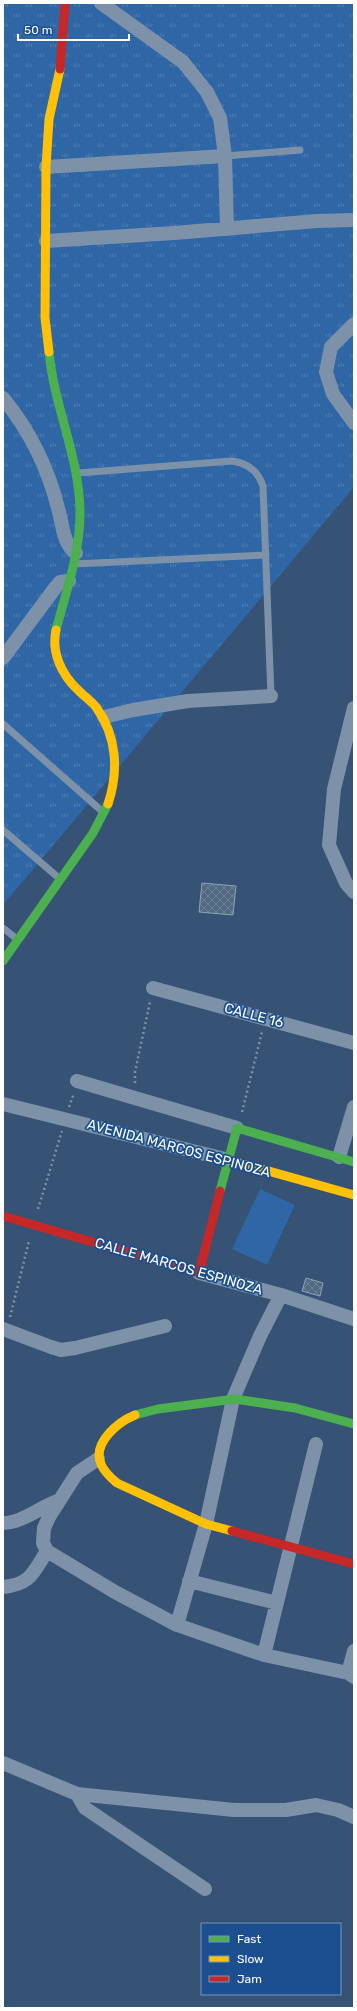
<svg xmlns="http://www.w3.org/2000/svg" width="357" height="2011" viewBox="0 0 357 2011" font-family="Rubik,sans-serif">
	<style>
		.grass { fill: url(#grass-tufts) }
		.pitch { fill: #2f66a5 }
		.building { fill: url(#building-cross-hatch); stroke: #92a2b6 }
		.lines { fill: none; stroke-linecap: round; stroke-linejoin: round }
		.path { stroke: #7d92a8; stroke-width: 2.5; stroke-dasharray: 2 3; stroke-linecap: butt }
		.lane { stroke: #7d92a8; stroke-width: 7 }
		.street { stroke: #7d92a8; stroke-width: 14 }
		.fast { stroke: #4caf50; stroke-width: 9 }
		.slow { stroke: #ffc107; stroke-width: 9 }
		.jam { stroke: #c62828; stroke-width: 9 }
		.labels { text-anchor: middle; stroke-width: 3.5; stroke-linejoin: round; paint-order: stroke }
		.street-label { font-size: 14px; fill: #fff; stroke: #1b4f8f }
	</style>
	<defs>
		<pattern id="grass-tufts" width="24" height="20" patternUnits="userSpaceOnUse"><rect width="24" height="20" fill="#2f66a5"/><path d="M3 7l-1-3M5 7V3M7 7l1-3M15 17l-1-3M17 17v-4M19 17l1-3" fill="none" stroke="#4e7db2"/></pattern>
		<pattern id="building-cross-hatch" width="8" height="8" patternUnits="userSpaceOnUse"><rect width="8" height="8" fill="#526984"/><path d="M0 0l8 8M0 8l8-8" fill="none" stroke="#6c8096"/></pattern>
	</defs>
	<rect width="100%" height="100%" fill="#365274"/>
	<!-- grass -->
	<path class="grass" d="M3,3h351v484l-351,418z"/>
	<!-- pitch -->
	<path class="pitch" d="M260,1189l35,16 -28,60 -35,-16z"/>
	<!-- building -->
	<path class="building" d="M202,883l34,3 -3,29 -34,-3z
		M306,1278l17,5 -3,13 -18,-5z"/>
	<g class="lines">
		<!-- path -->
		<path class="path" d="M135,1083v-11l15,-70
			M69,1107l5,-14
			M242,1112l20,-80
			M38,1209l24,-78
			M10,1317l19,-76"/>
		<!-- lane -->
		<path class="lane" d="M225,156l75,-6
			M78,473l154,-12c16,2 26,10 31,25l8,210
			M73,564l193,-9
			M3,724l100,88
			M3,830l57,49
			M3,928l14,11"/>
		<!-- street -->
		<path class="street" d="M101,3l82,59 24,30 13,26 5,38 2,73
			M46,167l179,-11
			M46,241l128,-8 143,-12 37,-1
			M354,324l-23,23 -5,25 7,22 21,29
			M3,398c27,33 46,72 56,114 4,14 4,32 17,41
			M3,658l52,-70 5,-6 9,-1
			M354,708l-20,81 -5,56 17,38 8,9
			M104,717l29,-7 55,-9 83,-5
			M153,988l201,55
			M77,1081l160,47
			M3,1104l226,56
			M339,1157l15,-50
			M199,1273l82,22 73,24
			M3,1329l48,18 10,3 14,-2 90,-22
			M3,1523c19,0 37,-16 55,-22
			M47,1551l68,41 62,33 87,30 84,18 6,4
			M189,1581l88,22
			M3,1587c28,-3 30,-14 44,-36l-4,-8 1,-15 5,-11 28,-44 21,-14
			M177,1625l29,-101 27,-125 27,-63 21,-41
			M264,1655l52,-211
			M348,1673l6,-22
			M3,1763l74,31 157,16h52l30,-5 22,5 16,7
			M77,1794l8,14 120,81"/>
		<!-- fast -->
		<path class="fast" d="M49,352c5,55 31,106 31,161 0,40 -14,79 -24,117
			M3,961l90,-128 15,-29
			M220,1191l17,-63 117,34
			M135,1415l23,-6 77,-10 60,9 59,16"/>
		<!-- slow -->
		<path class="slow" d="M49,352l-4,-34 1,-151 3,-48 11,-50
			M56,630c-5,23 6,45 22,60 6,6 13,11 18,17 21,29 23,64 12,97
			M229,1160l125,35
			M135,1415c-17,7 -43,28 -34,49 3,8 10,14 16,19l89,41 26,7"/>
		<!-- jam -->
		<path class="jam" d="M60,69l5,-66
			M3,1216l196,57 21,-82
			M232,1531l122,33"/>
	</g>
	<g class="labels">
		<!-- street labels -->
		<g class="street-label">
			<text transform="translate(254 1015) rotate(15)" y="5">CALLE 16</text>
			<text transform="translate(179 1148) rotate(15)" y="5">AVENIDA MARCOS ESPINOZA</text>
			<text transform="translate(179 1266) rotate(16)" y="5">CALLE MARCOS ESPINOZA</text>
		</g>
	</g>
	<!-- border -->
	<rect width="357" height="2011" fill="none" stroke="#ffffff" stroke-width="8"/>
	<!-- legend -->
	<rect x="201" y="1923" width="140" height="72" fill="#1b4f8f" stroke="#7695bc"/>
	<rect x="209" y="1936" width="20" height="6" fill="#4caf50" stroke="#7695bc"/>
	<text x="237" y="1943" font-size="12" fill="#ffffff">Fast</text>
	<rect x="209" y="1956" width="20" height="6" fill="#ffc107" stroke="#7695bc"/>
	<text x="237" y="1963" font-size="12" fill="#ffffff">Slow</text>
	<rect x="209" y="1976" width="20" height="6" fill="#c62828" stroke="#7695bc"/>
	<text x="237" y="1983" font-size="12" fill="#ffffff">Jam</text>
	<!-- scale -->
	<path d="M18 34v6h111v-6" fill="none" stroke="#ffffff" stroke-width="2"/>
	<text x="24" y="34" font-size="12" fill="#ffffff" stroke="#1b4f8f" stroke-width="3" paint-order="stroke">50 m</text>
</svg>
